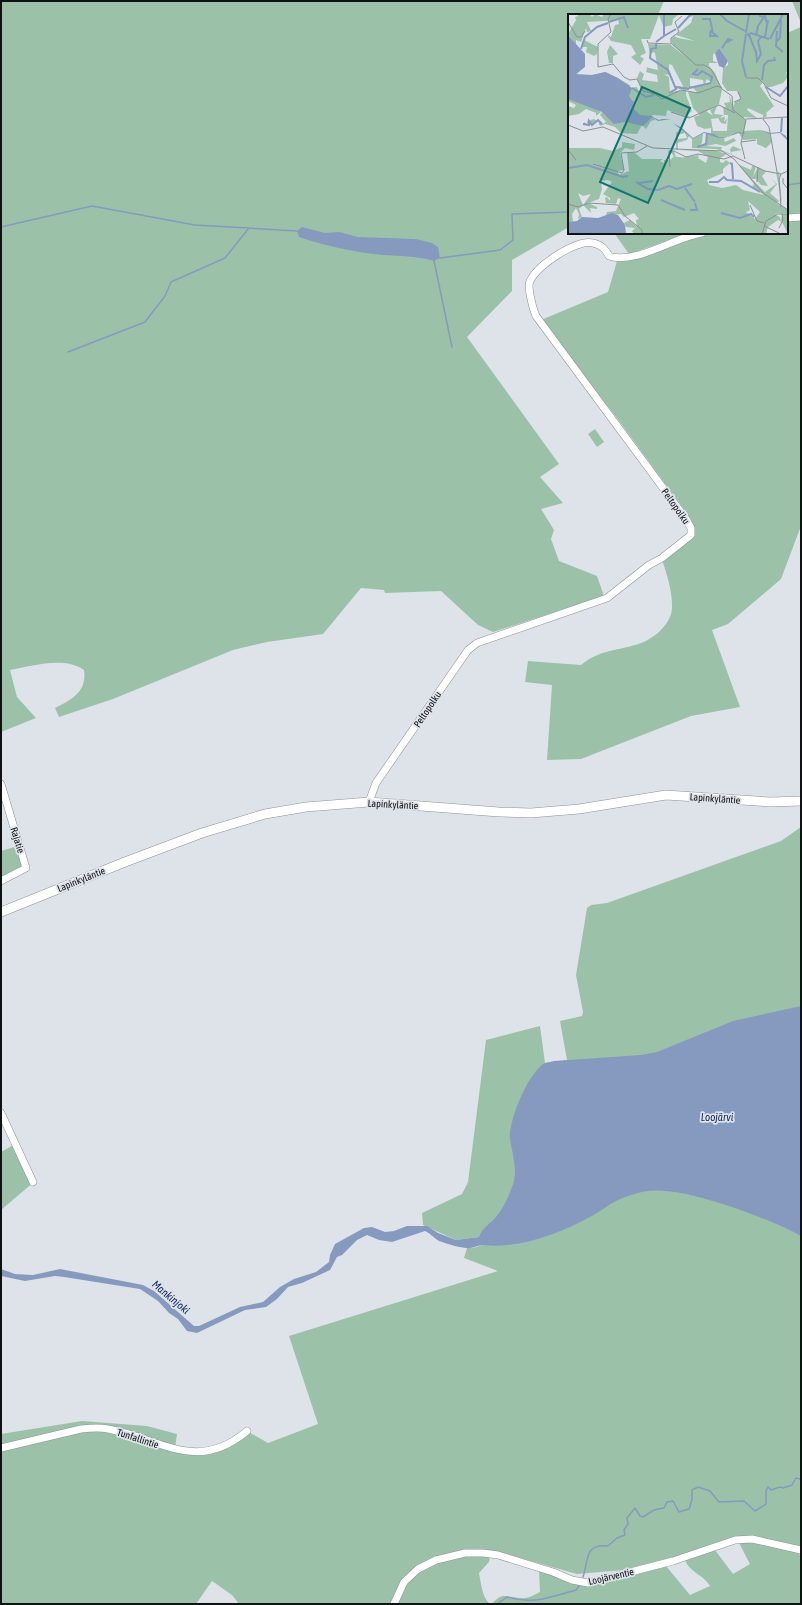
<svg xmlns="http://www.w3.org/2000/svg" width="802" height="1605" viewBox="0 0 802 1605" font-family="'Asap Condensed',sans-serif">
	<style>
		.green { fill: #9bc2a8 }
		.water { fill: #869ac0 }
		.lines { fill: none; stroke-linecap: round; stroke-linejoin: round }
		.stream { stroke: #869ac0; stroke-width: 1.5 }
		.minor-casing { stroke: #8c9196; stroke-width: 8 }
		.major-casing { stroke: #8c9196; stroke-width: 10 }
		.minor { stroke: #fff; stroke-width: 7 }
		.major { stroke: #fff; stroke-width: 9 }
		.labels { text-anchor: middle; stroke-width: 3.5; stroke-linejoin: round; paint-order: stroke }
		.street-label { font-size: 10px; fill: #101113; stroke: #dee3ea }
		.water-label { font-size: 11px; font-style: italic; fill: #112656; stroke: #dee3ea }
		.inset-river { fill: none; stroke: #869ac0; stroke-width: 2 }
		.inset-road { fill: none; stroke: #8c8f94; stroke-width: 1 }
		.view { fill: #0f766e; fill-opacity: 0.15; stroke: #0f766e; stroke-width: 2 }
		.inset-edge { fill: none; stroke: #101113; stroke-width: 2 }
	</style>
	<rect width="100%" height="100%" fill="#dee3ea"/>
	<!-- green -->
	<path class="green" d="M1,1h663l-6,14h-89v212l-57,33v31l-45,46 92,127 -19,13 23,26 -22,6 13,21 -3,9 8,22 38,15 7,20 -111,36 -15,-7 -37,-34 -56,2 -1,-3 -23,-2 -38,46 -56,8 -34,8 -120,49 -54,18 -4,-9c18,-9 32,-17 29,-38 -21,-14 -51,-4 -74,0l7,27 19,21 -35,14z
		M793,1h8v22l-9,-22z
		M801,27v188l-14,1v-183z
		M801,219v307l-20,53 -53,45 -16,6 28,77 -49,9 -110,43 -34,1 5,-75 -27,-3 3,-21 53,4c19,-16 38,-14 60,-22 12,-4 26,-16 30,-29 4,-14 -4,-40 -9,-54l33,-26 -4,-15 -74,-101 -76,-98 67,-28 9,-31 17,-2 67,-24 86,-2v-12z
		M614,233h75l-60,21z
		M595,429l9,13 -7,5 -9,-13z
		M801,827v200l-159,159 159,29v333l-49,-11 -128,33 -47,4 -78,-22 -15,-2 -67,16 -15,14 -11,24h-152l-7,-9 -20,-14 -16,23h-195v-170l81,-13 65,5 30,8 -2,14 36,1 36,-18 21,12 50,-19 -29,-88 209,-65 -34,-13 3,-10h6l9,-3 -3,-8 -23,3 -33,-15 -1,-12 40,-19 6,-12 18,-142 54,-14 5,37 22,-3 -7,-39 22,-5 1,-4 -7,-37 11,-67 4,-3 16,-2 174,-62z
		M18,846l5,16 -3,8 -19,8v-27z
		M17,1143l18,38 -34,29v-58z
		M750,1542l49,10 2,8v44h-309c10,-13 17,-6 29,-6 7,1 13,-3 19,-6l-1,-21 38,13 89,-18 24,29 20,-9c-7,-12 -20,-13 -25,-26l30,-10 18,24 17,-10 -11,-21z
		M465,1556l25,1 -1,5 -10,11c2,10 3,25 11,31h-93c13,-38 32,-38 68,-48z"/>
	<!-- water -->
	<path class="water" d="M302,227l23,6 14,-1 19,5 58,2 16,4 6,4 2,11 -6,3c-17,-5 -35,-5 -52,-6 -29,-3 -56,-9 -83,-18l-2,-6z
		M801,1006v230c-33,-18 -117,-50 -153,-45 -9,1 -21,5 -30,9 -9,4 -18,12 -28,17 -31,17 -71,32 -107,28 -5,0 -11,4 -17,3 -8,-1 -19,-4 -27,-7 -5,-3 -9,-8 -14,-10l-33,11 -13,-2 -12,-5 -10,5 -15,15 -5,2 -7,13 -28,13 -14,4 -11,12 -11,8 -21,3 -48,23 -10,-2 -9,-12 -9,-6 -11,-12 -18,-12 -76,-12 -9,-1 -30,5 -24,-5v-7l14,5 18,1 27,-6 83,16 11,6 40,35h5l41,-19 23,-5 17,-15 14,-8 22,-7 13,-10 1,-7 5,-11 29,-16 8,-1 13,5 9,-1 13,-5h20l11,7 18,7 23,-3c3,-9 11,-13 17,-20 8,-10 13,-21 17,-33 5,-14 -1,-31 -3,-45 -2,-18 19,-68 35,-76 3,-1 7,-1 9,-2l87,-6 16,-3 76,-31z"/>
	<g class="lines">
		<!-- stream -->
		<path class="stream" d="M787,185l14,-2
			M1,227l91,-21 103,19 102,6
			M440,258l60,-8 13,-10 -1,-26 57,-2
			M434,261l18,86
			M68,352l77,-30 20,-26 6,-14 54,-24 24,-30
			M583,1577c6,-18 1,-33 25,-31l9,-8 8,-3 -1,-5 4,-6 -1,-6 8,-10 5,8 3,1 11,-7 10,-2 3,-6 6,-1 6,11 10,-3 3,-9v-10l6,-3 12,4 9,11 25,-1 11,10 11,-7v-13l2,-4 3,3 9,-3 3,1 9,-3 4,-7 4,1 1,2
			M497,1604l10,-7c26,8 43,0 69,-7l3,-4"/>
		<!-- minor casing -->
		<g class="minor-casing">
			<path id="minor" d="M787,218l14,-1
				M1,784l25,84 -25,13
				M369,802l7,-19 92,-133 9,-7 130,-45 42,-33 13,-7 29,-23v-7l-5,-9 -150,-203c-3,-7 -9,-29 -6,-35 7,-16 47,-42 63,-38 9,2 12,6 16,13 26,9 66,-19 93,-23
				M1,1113l32,69
				M1,1448l80,-19c9,-1 18,-2 27,0 52,9 88,45 139,2
				M394,1604l10,-22 14,-13 18,-9 29,-7h18l15,2 55,17 19,8 16,3 85,-22 62,-21 17,-1 49,11"/>
		</g>
		<!-- major casing -->
		<g class="major-casing">
			<path id="major" d="M1,912l124,-50 77,-29 63,-19 41,-7 63,-5 130,10 32,1 48,-4 87,-14 104,7 31,-1"/>
		</g>
		<!-- minor -->
		<use href="#minor" class="minor"/>
		<!-- major -->
		<use href="#major" class="major"/>
	</g>
	<g class="labels">
		<!-- street labels -->
		<g class="street-label">
			<text transform="translate(676 506) rotate(55)" y="4">Peltopolku</text>
			<text transform="translate(427 709) rotate(-56)" y="4">Peltopolku</text>
			<text transform="translate(715 798) rotate(4)" y="4">Lapinkyläntie</text>
			<text transform="translate(393 804) rotate(3)" y="4">Lapinkyläntie</text>
			<text transform="translate(18 840) rotate(73)" y="4">Rajatie</text>
			<text transform="translate(81 879) rotate(-22)" y="4">Lapinkyläntie</text>
			<text transform="translate(138 1438) rotate(18)" y="4">Tunfallintie</text>
			<text transform="translate(611 1576) rotate(-13)" y="4">Loojärventie</text>
		</g>
		<!-- water labels -->
		<g class="water-label">
			<text x="717" y="1121">Loojärvi</text>
			<text transform="translate(171 1297) rotate(40)" y="4">Mankinjoki</text>
		</g>
	</g>
	<!-- overview -->
	<g transform="translate(568 14)">
		<rect width="220" height="220" fill="#dee3ea"/>
		<path d="M9,0h13l2,3 3,-3 7,3 2,-3h75l-6,5 -1,6 -8,2 1,1v3l-6,-16 -9,24h-9l5,14 -6,3 4,3 -4,6 -9,-8 5,-3 -5,-9 -20,-4 -4,-6 4,2 4,-12 4,-1 -1,-4 -31,2 4,9 -4,1 -1,-4 -5,14 -5,-2v5l-8,-11 8,-14 -1,-3 3,-1zM122,0h98v55l-3,7 3,-5v6l-5,6 -12,4h-6l-2,-5 -3,4 14,20 -8,7 1,3 -4,2v-3l-15,-7 -1,2 10,8 -14,-1 3,4 -2,10 15,-1 10,2 3,10 -6,6 -9,-4v-5l-14,1 -4,-7 -15,5 1,4 9,-4 2,3 -11,5 -9,-2 -10,2 16,1 -1,3 10,4 -1,-5 3,-3 9,4 -11,2 1,3 -16,-6 -24,-1v-9l-3,-3 -2,4 -10,3 1,-4 9,-1 -2,-5 -8,2 5,-6 11,10 10,-6 -1,10 -4,4 8,-4 1,-10 4,1v-6l-6,1 -8,-3 -3,-9 6,-2 -7,-7 -5,-16h9l-4,-4 -7,2v5l6,16 -5,4 5,3 -25,-8 -1,6 -14,-1 3,5 -4,1 -5,8 -4,-4 -5,9 -16,-1 -6,-6 -10,-3 -5,2 -2,-5 -6,4h-9l1,-3 4,3 -1,-4 7,-2 8,5 4,-2 -6,-7 2,-3 38,4 -9,-7 2,-9 -31,-27 -11,3 -17,-1 11,-10 -9,10h16l14,-3 24,13 -1,3 8,-1 2,5 2,-2 -4,-12 3,-7 4,3 -2,6 16,2 -1,-7 -11,-3 1,-4 -2,-1 13,3 -3,-17 -2,-1 -3,3 -2,-11 23,1 16,13 -14,-13 -2,-6 3,-3 4,2 17,3 -19,-6 15,-12 2,-7 -6,2zM151,34l9,13v4l-5,3 -1,15 5,8h10l4,8 -6,3 -2,5 -4,-13 1,8 -6,1 2,4h-3l1,8 -10,-1 3,-8 -7,4 3,6 -7,-5 13,-7 3,-14 -7,-17 -6,-7v-3h10l-6,-2v-6zM101,50l3,1 11,21v1l-5,-1 -2,2 8,2 -14,2 -1,-15 -5,-3 5,1zM122,64l13,2 1,5 3,-6 4,3 -6,3 -11,2 -4,-1zM156,101h4l-1,16h-14l-2,-12 7,-1 3,5 5,1 1,-6 -3,4 1,-6h2h-2l-1,1 -5,1zM16,26l14,7 -1,7 -3,2 -8,-4 1,-5h-5zM42,31l8,9 -5,2v7h-4l-2,-11zM0,76l23,16 10,6 -5,4v-3l-10,-4 -7,5 -11,2v-10l6,2 2,-3 -8,-4zM54,128l13,2 -1,6 -9,-2 -5,5 4,17 -7,1 2,4 10,-4 -2,-19 8,1 7,6h21l-3,2 4,2v-3h6l4,-4 -5,-5h5l2,6h6l-2,1 19,-3 -1,3 8,5 2,-6 -10,-6 -21,-1h36l14,4 -7,4v4l3,1 3,-3 4,3 -7,6v4l-16,7 2,5 13,3 14,-3 7,5 21,5 -12,-8 2,-3 -16,-20 13,6 1,-4h4l-3,11 5,-10 8,5 -4,4 6,10 -7,-1 -5,-6h-4l13,13 11,-8 -5,-6 6,6 -7,9 9,8 2,-2 -5,-27h3l3,32 -1,-4 -5,3 11,6 1,4h-10l-3,2 5,2 1,4 1,-7h6v20l-6,-12 -4,-2 -10,7 -2,7h-132l-2,-3 3,-3 -9,-1 -2,-4 6,-3 7,7 -1,-7 3,-1 -5,-6 -10,4 -3,-3 -15,1 1,-3 9,-1 5,-12 -3,-1 -2,6 -10,-1 -1,-5 2,-1 3,4v-3l-7,-4 9,-12 -4,-2 -7,1 1,8 -3,10 -11,4 9,4v2l-7,-1 1,5 -8,-8 8,-11 -8,2 -5,-3 5,12 -4,4 3,8 -4,2 1,-5 -3,-6 -4,6 1,8h-5v-74h32l13,3 9,-4zM180,187l12,11 -5,7 -9,-7 4,-2z" fill="#9bc2a8" fill-rule="evenodd"/>
		<path d="M0,21l17,19v13l-9,7 16,1 13,-3 13,6 14,10 -3,8 5,6 -2,5 8,8 11,1 8,4 3,-1h9l2,4 9,5 11,10 11,-6 10,2 5,3h10l6,-4 4,-1 5,1 2,-3h14l9,3 11,-1 6,4 2,5 -8,-8 -11,1 -9,-4h-14l-2,4 -6,-1 -10,4 -10,1 -14,-5 -11,6 -20,-16 -2,-4 -13,2 -6,-4 -9,9 -17,-4 -12,2 -12,-12 -34,-13zM151,34l9,13 -4,7 -5,-2 -4,-13zM44,199l6,2 7,10 1,9h-58v-12l9,-1 5,-4 16,1z" fill="#869ac0"/>
		<path class="inset-river" d="M152,0l7,7 18,10M191,2l6,1 2,6M134,5h8l3,14 5,4M41,8l15,-5 4,11M110,14l13,-14M208,14l6,-12M143,16l-1,6h6M209,17l-1,15 7,6M178,19l3,-19M179,21l4,-2 18,6M181,21l7,17 1,9 4,-7 -3,-13 4,-5M188,21l2,-9 8,-12M96,22l12,-7M197,23l3,-17M202,25l13,-25M209,27l3,-3 1,-18M88,28l8,-6v-22M88,30v4l-5,1 -1,9 18,12 8,19 -7,4M154,34l6,-9 3,1 -4,2M13,35l4,-12 12,-10 11,-4M130,55l-5,5 5,1 4,-4 10,6 -1,5M178,63l-4,-16 4,-27M194,66l2,-15 4,-4 7,-1 -1,-3M108,73l13,2M198,73l14,9 8,-10M64,74l14,9 8,-2M121,74l22,-5M15,110l6,1v-4l3,4 6,-5 4,4M213,118l1,-14M129,133l9,-3 1,-11M162,149l2,1 1,15M0,154l19,-3 36,12 5,-1M68,168l12,7 10,1 11,-4 8,3 15,-5M141,168h9l6,-5 3,3 14,1 19,11M71,169l14,-2M117,174l10,14M93,186l24,10M122,196h7l-2,-7M153,199l19,5 11,-4 3,3"/>
		<path class="inset-road" d="M43,0l-3,5 3,13 -13,12v23l15,-3 11,13 6,3 7,-1 6,12 12,3 7,5 19,-9 17,3 19,-7 5,2M114,2l-7,6 4,10 -8,6v5l25,22h8l7,4 11,20 10,7 1,14 13,10 -5,23 4,16M0,8l9,15h4l4,-6M79,26l1,3 23,1M178,64h12l7,7M197,72l6,12 17,8M166,88l7,-3 -3,-7M103,98l18,6 30,-13 16,8M178,105l42,-2M195,105l6,8 8,45M0,111l15,6 20,-4 50,21 69,3 12,8 29,34 25,17M109,118v18M173,128l15,-2M0,136l8,10M25,150l29,9 2,-3 -3,-17 16,-1 10,-6M102,153l-1,-16h5l12,6 12,-3 26,5 9,-3 32,15 16,3M215,164v5l5,6M189,168l1,-15M0,190l10,3 11,-4 29,2 7,11 17,14v4M182,191l7,16 7,2M213,193l-2,-28 2,-5 7,-3M196,212l15,7M211,214l4,-8 -1,-7M194,220l4,-13 12,-7h10"/>
		<path class="view" d="M74,73l48,21 -42,95 -48,-21z"/>
		<rect width="220" height="220" class="inset-edge"/>
	</g>
	<!-- border -->
	<rect width="802" height="1605" fill="none" stroke="#101113" stroke-width="4"/>
</svg>
